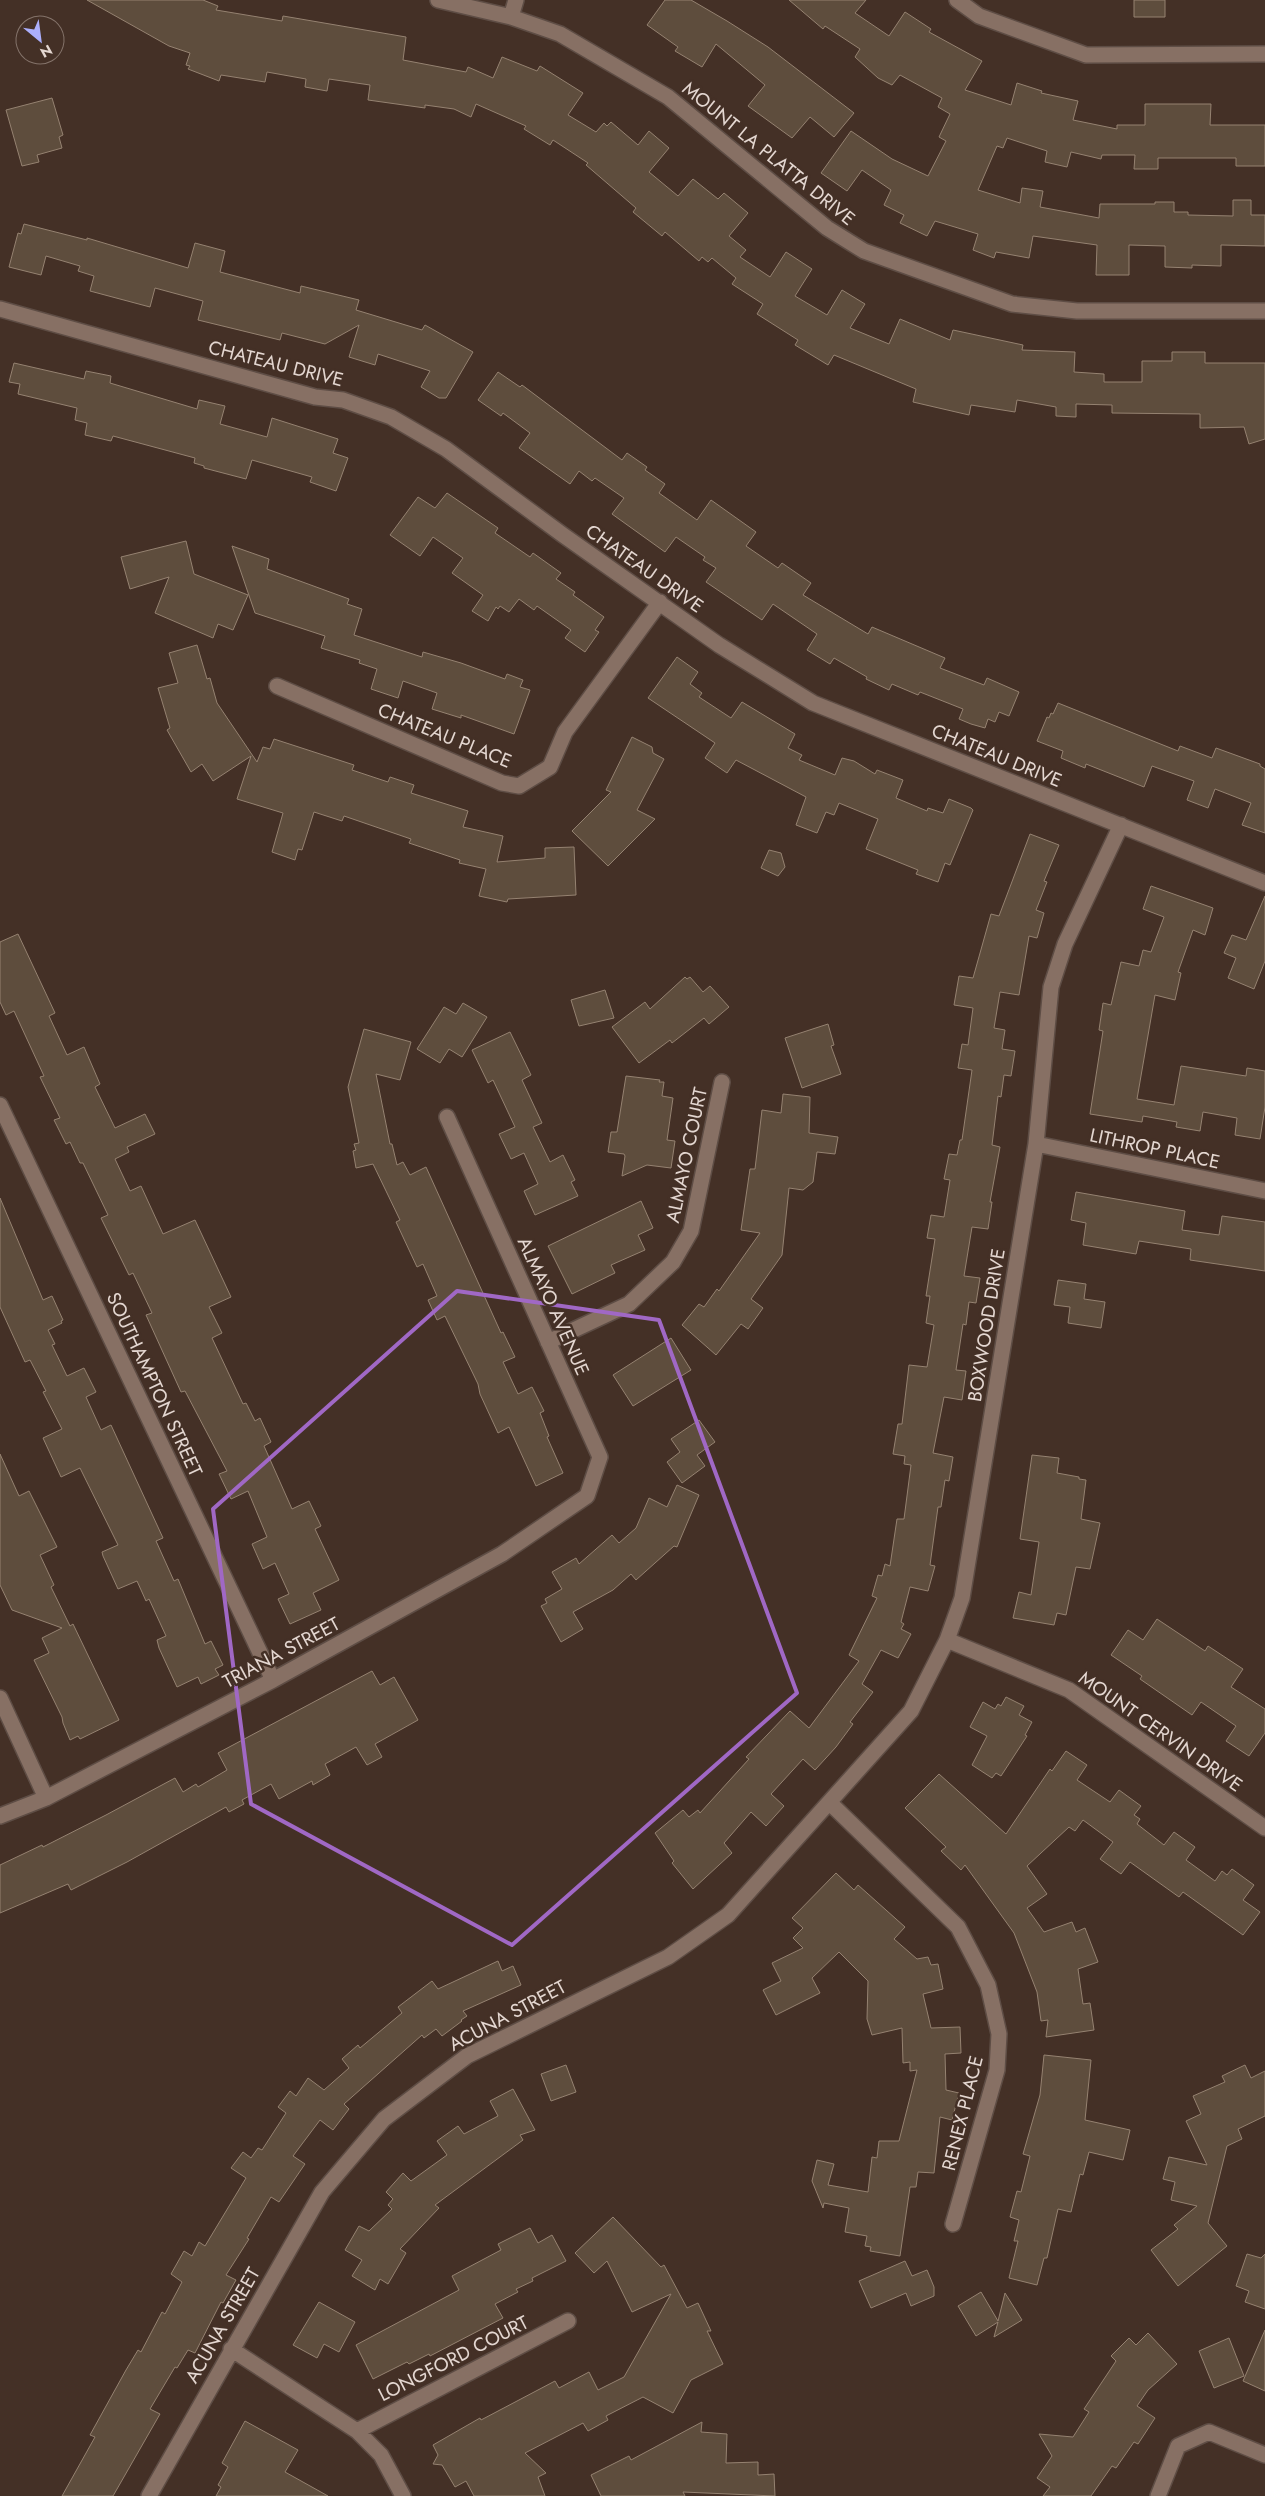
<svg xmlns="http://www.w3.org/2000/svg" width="1265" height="2496" viewBox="0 0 1265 2496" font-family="Jost,sans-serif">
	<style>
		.building { fill: #5e4d3d; stroke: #958271 }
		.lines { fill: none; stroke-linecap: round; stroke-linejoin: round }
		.minor-casing { stroke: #5e4d45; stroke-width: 18 }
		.minor { stroke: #877064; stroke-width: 15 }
		.marked { fill: none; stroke: #a068c5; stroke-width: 4; stroke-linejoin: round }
		.labels { text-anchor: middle; stroke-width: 5; stroke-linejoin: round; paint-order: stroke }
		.street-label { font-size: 19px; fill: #e4d7d1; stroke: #443026 }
	</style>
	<rect width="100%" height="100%" fill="#443026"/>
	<!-- building -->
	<path class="building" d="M87,0h116l15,6 -2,4 66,11 1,-5 123,21 -3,23 63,12 2,-5 25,11 9,-21 35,14 3,-5 43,27 -15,22 28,17 8,-9 3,3 4,-4 27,23 11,-14 20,17 -20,24 29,24 15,-17 25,20 6,-6 24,20 -19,23 17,14 -6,7 30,20 16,-25 26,17 -17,27 32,19 15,-25 23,14 -15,24 39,16 11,-25 50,21 3,-10 70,15 -1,5 53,2 -1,20 30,2v8h38v-21h30v-9h33v11h60v76l-16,5 -5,-17 -44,1v-14l-88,-1v-8l-36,-1v13l-20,-1v-9l-39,-7 -2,12 -44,-7 -2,10 -56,-13 3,-13 -82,-34 -6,10 -33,-20 3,-5 -41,-26 6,-10 -31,-20 4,-6 -24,-20 -4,4 -6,-5 -3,4 -34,-29 -3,4 -29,-24 3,-4 -50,-43 2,-2 -35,-23 -3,5 -26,-16 2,-3 -50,-22 -5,13 -17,-8 -29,-4v3l-57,-8 2,-15 -41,-6 -2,12 -22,-4 1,-8 -39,-7 -2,10 -44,-7 -2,6 -31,-12 2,-3 -4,-1 4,-12 -21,-7z
		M665,0h26l36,21 41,26 86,66 -20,24 -24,-20 -18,21 -44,-32 17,-21 -49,-41 -14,23 -27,-16 3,-4 -31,-22z
		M789,0h77l-11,13 34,23 16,-24 26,17 -2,3 53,29 -17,29 46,15 6,-22 25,8 -1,2 37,8 -5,19 44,9v-4h28v-21h66l-1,21h55v41h-29v-8h-78v11h-24l1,-14h-33l-1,4 -30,-7 -4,15 -22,-5 2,-11 -40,-13 -4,10 -6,-2 -19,44 42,13 2,-15 21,3 -3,16 59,11 1,-14h55v-2h19v10h14v3l45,1v-16h18v15h14v31l-44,-1v21l-29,-1v3l-27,-1v-21l-36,-1v30h-33l1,-30 -64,-9 -4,22 -33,-6 -2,6 -21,-8 5,-16 -43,-13 -8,15 -27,-13 4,-8 -20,-10 7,-15 -29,-20 -15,21 -26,-18 30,-42 41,28 36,17 18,-35 -7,-4 11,-23 -12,-7 4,-9 -42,-23 -8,10 -14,-7 -23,-21 5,-8 -35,-23 -2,3z
		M1134,0h31v17h-31z
		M52,98l11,37 -4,2 3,11 -25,7 2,7 -17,4 -16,-56z
		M24,224l63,16v-2l101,30 7,-25 30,8 -5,21 80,21 1,-7 58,14 -3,10 66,20 3,-5 48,27 -27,46h-7l-18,-11 9,-16 -52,-17 -3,11 -26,-8 10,-32 -34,19 -43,-11 -2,7 -82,-20 5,-19 -48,-13 -5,19 -60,-16 4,-15 -16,-5 2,-5 -34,-10 -5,19 -32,-8 9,-34 3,1z
		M14,363l70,16 2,-8 25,5 -1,7 87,26 2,-9 26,6 -5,18 47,13 5,-19 66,21 -5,14 15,5 -12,33 -26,-9 2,-5 -60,-17 -6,19 -42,-11v-2l-10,-3 1,-5 -82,-22 -2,5 -26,-6 2,-12 -12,-3 2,-12 -59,-14 2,-10 -11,-2z
		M498,372l22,15 2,-2 100,75 5,-7 20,14 -2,3 20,14 -6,9 38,27 14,-20 45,32 -10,14 32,22 4,-5 29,20 -8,12 65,39 4,-7 73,31 -5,10 44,17 3,-7 32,14 -10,24 -10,-4 -4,10 -7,-3 -3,9 -14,-4 -12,-5 4,-10 -43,-17 -2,3 -26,-11 -3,6 -23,-11 1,-2 -33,-19 -4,6 -23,-14 10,-16 -44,-30 -11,16 -56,-38 10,-14 -13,-8 2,-3 -29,-20 -11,15 -53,-38 12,-16 -29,-20 -3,3 -13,-10 -9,13 -51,-36 11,-15 -27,-20 -2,3 -23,-16z
		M447,493l51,35 -3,5 35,24 3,-4 28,20 -5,6 19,13 -2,3 31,22 -9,13 4,2 -14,20 -20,-14 6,-8 -34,-24 -3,4 -15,-11 -10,13 -9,-6 -2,3 -2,-2 -8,14 -16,-10 11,-16 -31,-22 11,-15 -30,-21 -13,19 -30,-21 28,-38 17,11z
		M186,541l8,33 54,21 -15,35 -15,-6 -5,14 -58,-25 14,-36 -39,12 -9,-32z
		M232,546l37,13 -2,10 82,30 -2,5 15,5 -8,26 68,22 1,-5 38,11 44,16 2,-5 16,6 -3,7 10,3 -16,44 -53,-19v3l-29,-9 5,-16 -34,-12 -5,17 -27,-9 6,-20 -18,-6 1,-3 -39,-12 4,-12 -70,-23z
		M197,645l10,34 3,-1 7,25 40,59 6,-15 7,2 4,-10 80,26 -2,5 36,12 2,-5 24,8 -3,8 57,18 -5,16 40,9 -6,26 48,-4v-10l29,-1 2,48 -68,4 -1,3 -28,-6 7,-27 -27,-6 1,-3 -51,-17 2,-4 -67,-23 -2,5 -28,-9 -12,38 -4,-1 -3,11 -23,-8 11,-39 -46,-14 14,-43 -38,25 -11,-17 -11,8 -24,-42 3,-2 -12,-40 20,-5 -9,-30z
		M677,657l21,15 -8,12 12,9 -3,4 32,21 11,-16 53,32 -7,14 14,7 -3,5 36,15 7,-17 12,3 21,13 2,-4 26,10 -7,18 31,13 1,-3 15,5 6,-14 22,9 2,2 -23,55 -5,-2 -7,19 -22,-8 2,-4 -52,-21 12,-30 -39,-16 -5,12 -8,-3 -9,21 -21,-8 10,-28 -70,-37 -9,13 -22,-15 10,-15 -67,-45z
		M1058,703l120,48 2,-5 32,12 4,-10 44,16v2l5,3v64l-23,-8 9,-22 -36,-14 -7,19 -21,-8 7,-19 -42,-15 -8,21 -58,-23 -1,4 -24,-10 2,-7 -26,-10 10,-24 2,1 2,-5 2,1z
		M632,737l20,10 1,6 11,6 -27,51 18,9 -47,47 -36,-35 39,-39 -5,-2z
		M1030,834l29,11 -15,36 3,1 -11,28 8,3 -7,25 -8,-2 -10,59 -19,-3 -6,36 11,2 -3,19 13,2 -4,25 -7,-1 -3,22 -3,-1 -6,49 8,2 -10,55h2l-4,27 -16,-2 -8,49 16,2 -4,25 -7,-1 -3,23 -3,-1 -7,46 10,1 -4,29 -18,-3 -11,56 20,4 -4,24 -4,-1 -4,27h-3l-8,58 5,1 -7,25 -18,-4 -9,35 3,2 -3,5 10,5 -13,24 -17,-8 -19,34 11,8 -23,30 3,2 -17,23 -21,23 -12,-11 -32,35 13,12 -18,20 -15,-14 -27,31 8,10 -39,36 -21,-26 2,-2 -19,-28 28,-23 6,7 9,-7 2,3 49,-54 -3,-2 44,-46 19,17 50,-67 -10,-6 28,-57 -5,-2 6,-21 4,1 3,-12 5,2 7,-47h7l7,-54 -7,-1 1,-8 -12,-2 5,-30h4l7,-59 18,2 7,-42 -8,-2 4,-27h-4l9,-57 -8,-1 4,-23 13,2 6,-37 -6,-1 5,-25 8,1 3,-15h2l10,-70 -14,-2 4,-24 6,1 5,-37 -19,-3 5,-29 14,2 18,-64 8,2z
		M769,850l12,3 4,14 -7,9 -17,-8z
		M1151,886l62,22 -8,27 -12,-5 -15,42 3,1 -6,27 -20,-5 -18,104 37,6 7,-39 65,10 1,-8 18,3v36l-5,32 -25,-4 2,-17 -34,-6 -3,19 -24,-4 1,-5 -34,-6 -1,6 -52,-8 13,-83 -4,-1 4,-27 8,2 10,-43 18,4 4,-16 8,2 13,-35 -21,-8z
		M1265,896v65l-11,28 -26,-11 8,-20 -12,-5 8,-18 14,5z
		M18,934l37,79 -6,3 18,39 17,-8 16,37 -5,3 20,41 30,-14 10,20 -28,13 2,5 -14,7 15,32 11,-5 22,48 32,-14 36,77 -22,10 13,26 -10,5 31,66 3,-1 9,18 5,-3 11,24 -7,4 28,63 17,-8 12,25 -6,3 24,51 -26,13 8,17 -31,14 -12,-25 11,-5 -14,-31 -12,6 -11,-25 15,-7 -19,-46 -17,8 -12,-25 8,-3 -42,-80 -4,1 -35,-77 6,-2 -19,-40 -4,2 -28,-57 7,-3 -25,-52h-3l-10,-21 -4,2 -12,-24 6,-2 -20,-41 4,-1 -30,-65 -8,4 -6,-13v-60z
		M685,977l2,2 3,-2 13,15 7,-6 19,21 -20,17 -5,-6 -32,25 -2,-3 -31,23 -27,-36 33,-25 5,7z
		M605,990l9,28 -35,8 -8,-26z
		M463,1003l24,14 -25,40 -13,-8 -9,14 -23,-14 27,-42 12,7z
		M828,1024l6,21 -3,1 10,28 -39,14 -17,-50z
		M364,1029l47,13 -11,38 -24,-6 14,70h2l5,21 6,-3 7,13 16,-8 75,166 2,-1 12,25 -12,5 15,32 14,-7 12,24 -4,2 9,23 -2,1 16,36 -27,13 -27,-59 -11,6 -18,-39 -2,-10 -33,-68 -8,4 -9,-20 9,-4 -14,-32 -6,3 -21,-45 4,-2 -27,-56 -17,4 -3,-17 3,-1 -2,-6 5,-1 -11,-56z
		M510,1032l21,43 -9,5 20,43 -9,4 17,35 13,-7 12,25 -4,2 7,14 -43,19 -11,-24 14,-7 -14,-31 -13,6 -12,-25 16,-7 -22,-47 -5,3 -16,-33z
		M626,1076l34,4 -1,2h5l-2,14 11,2 -6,42 8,1 -4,27 -24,-3 -25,11 3,-20 -1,-2 -16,-2 3,-20h6z
		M783,1094l27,3 -1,36 29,4 -3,17 -18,-2 -4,30 -10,8 -14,-2 -7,67 -31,44 12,9 -15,21 -7,-5 -25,31 -34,-30 17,-21 5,3 13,-18 2,2 41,-58 -19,-3 9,-61h5l7,-59 19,3z
		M1076,1192l109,19 -3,19 37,5 3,-19 43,6v49l-75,-11 1,-11 -52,-8 -3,13 -53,-9 3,-22 -15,-3z
		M0,1198l43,102 9,-4 11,24 -2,1 1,2 -14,7 7,14 -3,1 15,31 17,-8 12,24 -10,5 15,33 10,-5 52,113 -7,3 18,40 4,-2 27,65 6,-3 12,24 -8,4 4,6 -18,9 -3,-7 -21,10 -18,-39 -2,-8 9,-4 -17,-37 -3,2 -9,-20 -19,8 -15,-33 -1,-4 16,-7 -38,-77 -19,9 -18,-39 19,-9 -19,-37 3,-1 -16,-31 -5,2 -25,-55z
		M641,1201l12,27 -15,7 7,15 -34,15 4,8 -43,21 -24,-48z
		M1058,1280l28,4 -2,15 21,3 -4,26 -33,-5 2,-16 -16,-2z
		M671,1338l20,32 -58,36 -20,-31z
		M699,1420l16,22 -18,13 8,11 -23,17 -15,-21 13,-10 -9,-13z
		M0,1454l19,42 10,-5 28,56 -17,8 14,30 -3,2 19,39 3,-2 46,96 -39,19 -2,-3 -8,4 -7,-17 -1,-6 -28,-57 15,-7 -7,-15 20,-10 -50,-18 -12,-25z
		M1032,1455l27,3 -2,15 22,4v2l7,1 -5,39 19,4 -10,46 -14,-2 -10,48 -9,-2 -3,12 -41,-7 6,-26 12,3 8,-53 -19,-3z
		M677,1485l22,10 -22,52 -3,-1 -38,34 -5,-6 -18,16 -40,22 10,17 -22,13 -20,-36 6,-3 -2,-4 17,-10 -10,-17 24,-14 3,6 33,-29 7,8 17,-15 13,-30 18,9z
		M1157,1619l48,32 3,-5 35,23 -12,18 34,22v24l-16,23 -23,-15 10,-15 -35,-24 -9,13 -52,-36 2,-3 -31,-21 17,-25 15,10z
		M372,1671l8,14 14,-8 24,43 -43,24 7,13 -15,8 -11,-18 -31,17 5,11 -17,10 -1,-4 -33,18 -8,-15 -29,16 2,4 -15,8 -3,-5 -99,55 -56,28 -3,-6 -68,29v-48l42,-20 1,2 63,-32 69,-37 8,14 13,-8 2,3 29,-17 -9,-17z
		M1006,1697l18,9 -5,9 13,7 -7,13 2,1 -26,40 -5,-3 -4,5 -20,-13 15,-29 -17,-9 13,-25 12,7 3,-5 3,2z
		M1066,1751l21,14 -10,15 33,22 9,-12 22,16 -7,9 6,4 -3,5 27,21 10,-13 21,15 -9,13 29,21 7,-10 5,4 5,-6 22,16 -11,15 17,12 -17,23 -60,-43 -4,5 -49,-35 -9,12 -21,-15 13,-17 -30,-22 -8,11 -6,-4 -42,39 20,28 -20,14 17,24 28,-10 4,10 9,-4 13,34 -20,7 5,35 7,-1 4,27 -48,7 2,-17 -7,1 -4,-29 -23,-59 -49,-68 -4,5 -20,-19 5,-4 -41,-39 34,-34 67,60 44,-65 2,2z
		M836,1873l18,17 4,-5 47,42 -11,12 23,20 11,-2 3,8 7,-1 5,25 -20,5 8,34 29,-1 1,26 -16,1 1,36 13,3 -7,27 -12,-3 -6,56 -16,-1 -2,15h-6l-10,69 -30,-5 1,-4 -6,-1 2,-10 -22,-4 4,-24 -25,-5 -1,5 -11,-27 5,-21 17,4 -6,21 40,7 4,-35 5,1 2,-17h20l18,-71 -7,1v-9l-7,1 -1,-35 -30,7 -5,-16 1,-38 -29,-29 -27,26 8,15 -44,22 -13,-25 18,-9 -9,-18 31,-15 -10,-10 10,-10 -11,-10z
		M498,1961l4,10 11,-5 8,19 -58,26 4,5 -6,4 1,1 -20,15 -6,-7 -12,9 -2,-3 -78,69 5,5 -16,21 -13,-10 -27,36 12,8 -26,38 -8,-5 -24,41 2,1 -23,36 10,5 -13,23 -2,-1 -26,51 -7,-3 -11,18 -2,-1 -25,42 10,5 -47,82h-51l33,-59 -5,-2 36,-65 12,-20 3,2 21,-40 3,2 17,-32 -11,-8 13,-23 8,5 7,-14 6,4 41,-68 -15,-10 12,-16 8,6 7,-10 4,2 24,-37 -8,-6 12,-16 6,5 12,-18 16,12 25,-22 -7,-9 16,-14 2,3 42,-35 -4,-6 34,-26 6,8z
		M1044,2055l47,5 -6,60 45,10 -7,30 -34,-8 -6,23 -3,-1 -9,38 -13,-3 -11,49h-3l-7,27 -28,-7 9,-37h-4l5,-21 -9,-3 7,-26 4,1 9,-36 -7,-2 17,-59z
		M566,2065l10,27 -25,9 -10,-27z
		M1245,2065l6,13 14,-7v45l-27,13 4,10 -15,7 -19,77 19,23 -49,40 -27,-36 27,-21 -4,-4 23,-19 -26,-6 4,-18 -12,-3 6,-22 38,8 -21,-44 15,-7 -8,-18 32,-14 -3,-6z
		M513,2089l22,41 -15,5 3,5 -88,65 4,3 -39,41 6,4 -18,31 -8,-5 -5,11 -23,-14 10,-16 -17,-10 14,-24 10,5 23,-22 -4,-4 5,-6 -7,-7 17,-19 8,8 36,-26 -10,-14 21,-15 6,8 34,-18 -8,-15z
		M613,2217l48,50 3,-2 23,43 11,-5 13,28h-4l16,33 -32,16 -18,33 -30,-16 -37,19 2,4 -20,11 -5,-8 -58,30 21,20 -8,4 7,19h-71l-8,-15 -11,6 -13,-22 -9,-1 5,-9 -5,-10 47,-27 1,2 74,-39 4,7 30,-16 9,18 26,-13 47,-83 -39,18 -25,-51 -13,12 -19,-20z
		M530,2228l8,15 14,-8 14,26 -34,17 1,3 -17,8 2,3 -23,12 8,14 -73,38 -1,-2 -20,10 -2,-2 -34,17 -17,-34 103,-55 -7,-14 49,-26 -3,-6z
		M1247,2254l14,4 4,-4v55l-20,-7 4,-11 -13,-5z
		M905,2261l7,15 15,-6 7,17v9l-23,10 -5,-13 -35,15 -12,-27z
		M981,2292l17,29 7,-28 17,27 -28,17 4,-15 -22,14 -18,-30z
		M319,2302l36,20 -16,30 -15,-8 -7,14 -24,-13z
		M1265,2330v61l-22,-10z
		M1148,2333l29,31 -29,26 -11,16 18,12 -17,26 -4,-2 -18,26 -4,-2 -21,30h-48l7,-9 -13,-9 15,-22 -13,-22 34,3 16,-25 -5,-3 32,-48 -5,-5 18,-18 7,7z
		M1229,2338l15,38 -30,12 -15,-37z
		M245,2421l53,29 -13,22 43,24h-112l5,-9 -3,-2 10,-18 -6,-4z
		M702,2422l-1,10 26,2 -1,29 32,-1v13l16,-1 1,22 -92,-4 2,4h-84l-10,-21 38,-19 2,4z"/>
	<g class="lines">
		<!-- minor casing -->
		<g class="minor-casing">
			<path id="minor" d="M438,0l73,17 49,17 108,63 159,131 37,23 148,53 65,7h188
				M957,0l22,16 107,39 179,-1
				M511,17l5,-17
				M0,309l315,88 28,3 48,17 55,32 117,86 156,110 94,58 452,180
				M277,686l225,97 17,3 31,-19 15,-35 95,-130
				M0,1105l273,575
				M1036,1144l229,47
				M548,1342l81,-38 44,-42 18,-31 31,-149
				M947,1640l122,50 196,138
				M0,1698l46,100
				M830,1803l128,124 30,58 11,49 -2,36 -44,154
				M0,1816l46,-18 227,-118 229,-126 85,-58 13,-39 -153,-340
				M231,2349l126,82 24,24 22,41
				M357,2431l211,-110
				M149,2496l173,-304 62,-73 83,-63 201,-99 60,-42 183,-204 36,-71 15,-42 74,-454 15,-157 14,-43 56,-119
				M1158,2496l20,-50 31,-14 56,23"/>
		</g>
		<!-- minor -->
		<use href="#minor" class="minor"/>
	</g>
	<!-- marked area -->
	<path class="marked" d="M457,1291l202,29 138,373 -285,252 -261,-141 -38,-295z"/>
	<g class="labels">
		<!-- street labels -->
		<g class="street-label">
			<text transform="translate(769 153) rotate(39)" y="7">MOUNT LA PLATTA DRIVE</text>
			<text transform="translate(276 363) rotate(14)" y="7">CHATEAU DRIVE</text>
			<text transform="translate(645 568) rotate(35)" y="7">CHATEAU DRIVE</text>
			<text transform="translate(445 735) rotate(22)" y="7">CHATEAU PLACE</text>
			<text transform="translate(997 755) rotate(22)" y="7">CHATEAU DRIVE</text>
			<text transform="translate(1155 1148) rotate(12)" y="7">LITHROP PLACE</text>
			<text transform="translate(686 1155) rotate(-78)" y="7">ALMAYO COURT</text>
			<text transform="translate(554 1306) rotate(66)" y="7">ALMAYO AVENUE</text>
			<text transform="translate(986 1325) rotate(-81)" y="7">BOXWOOD DRIVE</text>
			<text transform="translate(155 1384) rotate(65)" y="7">SOUTHAMPTON STREET</text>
			<text transform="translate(281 1652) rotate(-28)" y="7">TRIANA STREET</text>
			<text transform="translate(1161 1731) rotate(35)" y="7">MOUNT CERVIN DRIVE</text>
			<text transform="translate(507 2015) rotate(-28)" y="7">ACUNA STREET</text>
			<text transform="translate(962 2113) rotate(-76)" y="7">RENEX PLACE</text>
			<text transform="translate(222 2325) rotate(-60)" y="7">ACUNA STREET</text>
			<text transform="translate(453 2358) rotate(-27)" y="7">LONGFORD COURT</text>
		</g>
	</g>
	<!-- north arrow -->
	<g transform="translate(40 40) rotate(151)"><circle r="24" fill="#443026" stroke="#84736a"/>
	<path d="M0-4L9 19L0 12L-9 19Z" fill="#acaffb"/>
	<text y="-8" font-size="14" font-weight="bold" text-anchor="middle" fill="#e4d7d1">N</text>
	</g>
</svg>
